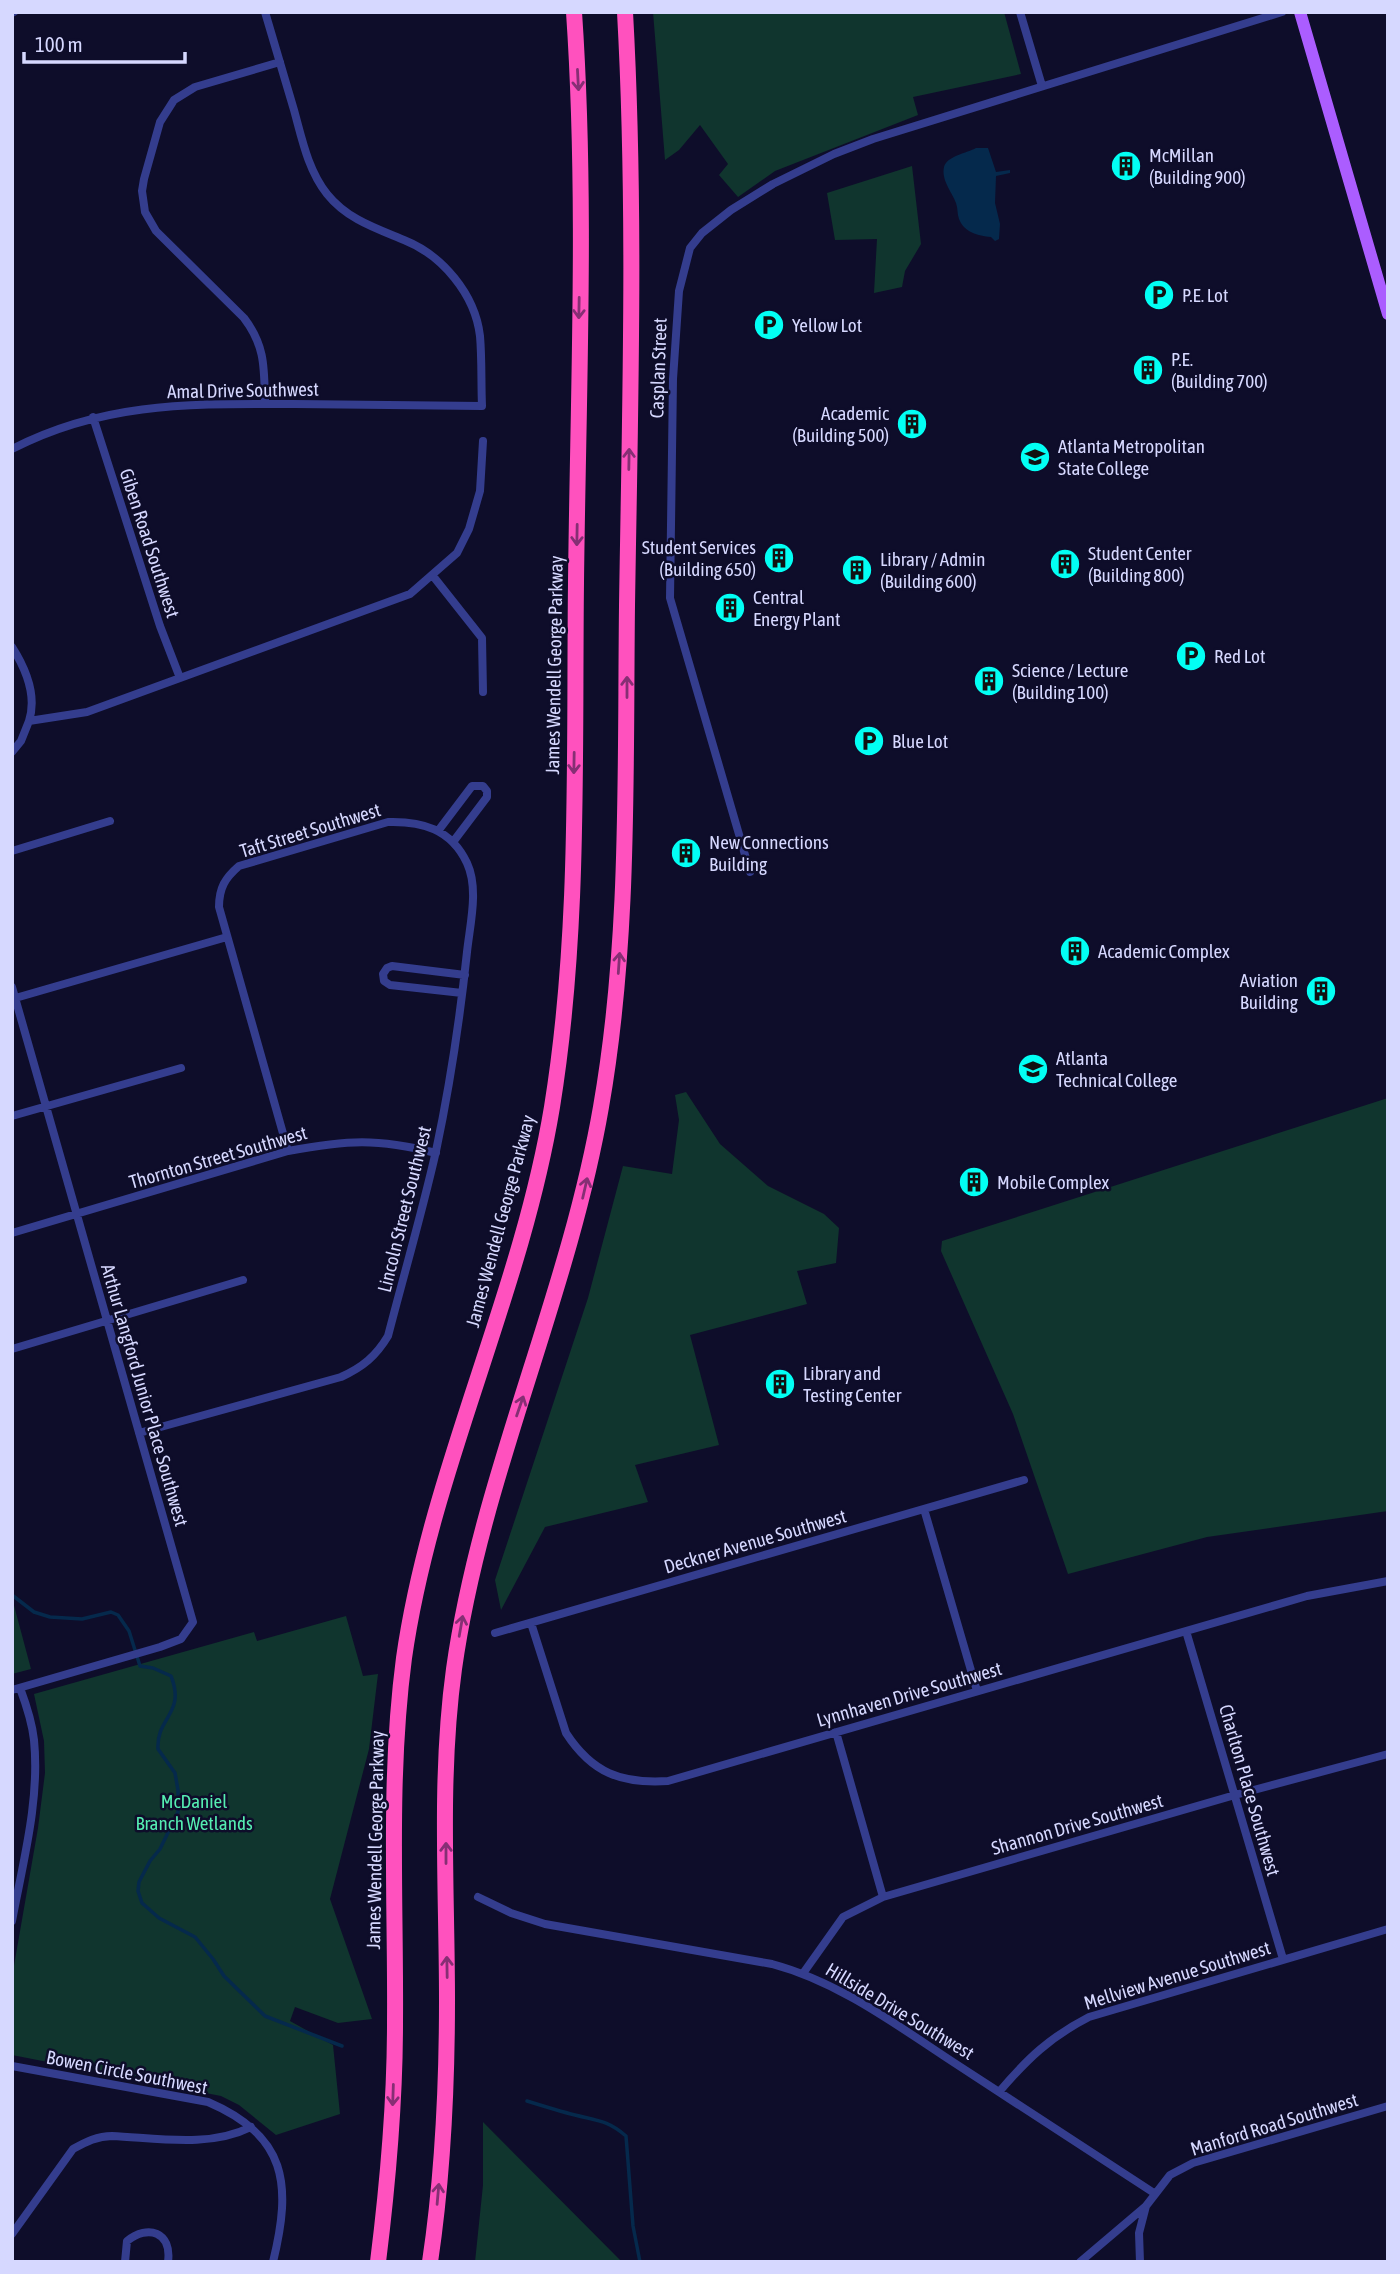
<svg xmlns="http://www.w3.org/2000/svg" width="1400" height="2274" viewBox="0 0 1400 2274" font-family="'Asap Condensed',sans-serif">
	<style>
		.green { fill: #10352e }
		.water { fill: #05294c }
		.lines { fill: none; stroke-linecap: round; stroke-linejoin: round }
		.stream { stroke: #05294c; stroke-width: 3.5 }
		.minor { stroke: #343d8e; stroke-width: 8 }
		.primary { stroke: #ab5dff; stroke-width: 12 }
		.motorway { stroke: #ff51be; stroke-width: 16 }
		.oneway { stroke: #862f74 }
		.labels { text-anchor: middle; stroke-width: 5; stroke-linejoin: round; paint-order: stroke }
		.poi-label { font-size: 19px; fill: #d6d8ff; stroke: #0e0d2a; text-anchor: start }
		.street-label { font-size: 19px; fill: #d6d8ff; stroke: #0e0d2a }
		.park-label { font-size: 19px; fill: #55edb1; stroke: #0e0d2a }
	</style>
	<rect width="100%" height="100%" fill="#0e0d2a"/>
	<!-- green -->
	<path class="green" d="M653,12h351l17,62 -108,23 5,18 -143,56 -37,26 -19,-22 9,-11 -28,-39 -21,25 -14,10z
		M912,166l9,78 -16,27 -3,16 -28,6 3,-54 -42,1 -8,-47z
		M686,1092l34,52 48,42 56,28 15,14 -3,35 -39,8 10,33 -117,31 29,110 -84,20 13,37 -103,25 -44,83 -6,-30 93,-282 35,-132 49,8 7,-54 -4,-25z
		M1388,1098v413l-181,26 -139,37 -55,-160 -72,-163 1,-10z
		M12,1598l19,71 -19,5z
		M346,1616l17,60 15,-2 -9,75 -39,150 42,120 -34,4 -43,-16 -5,14 43,24 7,69 -64,21 -37,-30 -18,-9 -209,-41v-78l26,-149 7,-55 -1,-32 -10,-47 220,-62 3,9z
		M483,2122l139,140h-147l8,-77z"/>
	<!-- water -->
	<path class="water" d="M976,148h12l8,24 14,-2v3l-14,3 -1,27 5,21 -1,15 -4,2 -4,-4c-13,-1 -27,-5 -32,-18 -2,-5 -1,-11 -3,-16 -4,-11 -15,-23 -12,-36 3,-11 23,-14 32,-19z"/>
	<g class="lines">
		<!-- stream -->
		<path class="stream" d="M12,1595l22,17 16,5 32,2 29,-7 7,3 11,16 11,35 13,2 18,8c15,38 -15,41 -13,73l17,24 3,17v22l-18,37 -10,12 -11,21 -1,9 4,12 17,15 36,19 18,22 11,17 41,40 77,30
			M527,2101c16,5 32,10 48,14 23,6 32,5 51,21l7,90 7,36"/>
		<!-- minor -->
		<path class="minor" d="M1020,12l22,74
			M12,13l2,-1
			M265,404c-1,-35 1,-57 -21,-86l-88,-87 -11,-19 -3,-21 2,-12 16,-57 14,-22 21,-13 85,-25
			M93,417l67,209 20,52
			M12,449c93,-48 181,-45 282,-45 63,1 125,1 188,2 -1,-23 0,-47 -2,-70 -5,-42 -38,-81 -76,-96 -29,-12 -57,-21 -77,-46 -19,-24 -25,-55 -33,-84 -10,-33 -19,-65 -29,-98
			M433,576l49,62 1,54
			M12,647c14,22 25,49 17,74
			M12,752l9,-11 8,-20 58,-9 323,-118 47,-41 12,-24 11,-38 3,-50
			M438,831l34,-45h11l4,5v6l-34,45
			M12,851l98,-30
			M750,872l-80,-274 3,-219 6,-88 11,-43 12,-15 29,-23 42,-26 61,-30 39,-15 409,-127
			M12,987l181,635 -12,17 -21,8 -148,43
			M462,993l-72,-8 -6,-4 -1,-7 4,-6 5,-2 73,9
			M12,999l215,-62
			M12,1116l169,-48
			M12,1233l276,-82c59,-11 89,-13 148,2
			M12,1349l231,-69
			M139,1433l202,-56c22,-10 35,-21 47,-41 16,-62 34,-123 48,-185 14,-66 24,-133 31,-199 3,-28 12,-63 0,-89 -16,-34 -45,-42 -79,-41l-149,44c-14,12 -20,22 -20,41l69,244
			M924,1509l53,182
			M531,1623l35,110c26,40 55,51 102,48l639,-185 81,-15
			M1186,1631l97,328
			M495,1633l529,-153
			M836,1732l47,165
			M478,1897l33,16 34,11 227,40c67,18 123,60 181,98 67,43 134,87 201,131
			M12,1921c11,-59 28,-121 22,-181 -2,-18 -8,-36 -14,-52
			M804,1972l39,-55 40,-20 352,-102 153,-41
			M12,2066l196,36c79,34 84,82 65,160
			M999,2092c28,-33 51,-55 90,-75l299,-88
			M12,2234l61,-85c13,-7 24,-13 39,-13 45,2 97,12 139,-9
			M125,2262l2,-21c21,-17 45,-9 41,21
			M1080,2262l66,-56 24,-31 23,-12 195,-57
			M1140,2262l-1,-29 7,-27"/>
		<!-- primary -->
		<path class="primary" d="M1300,12l88,302"/>
		<!-- motorway -->
		<path class="motorway" d="M378,2262c10,-80 17,-159 17,-239 1,-122 -7,-244 9,-365 27,-189 117,-363 148,-551 28,-173 22,-350 24,-524 2,-190 11,-381 -2,-571
			M430,2262c13,-87 17,-175 17,-262 0,-110 -8,-222 7,-331 27,-193 114,-371 147,-562 29,-166 24,-334 26,-501 3,-198 9,-396 -2,-594"/>
	</g>
	<!-- one-way arrows -->
	<defs><path id="oneway-shaft" d="M-6 0H5M1.5-3L5.5 0L1.5 3" fill="none" stroke-width="1.6" stroke-linecap="round" stroke-linejoin="round" transform="scale(1.75)"/></defs>
	<g class="oneway">
		<use href="#oneway-shaft" transform="translate(578 80) rotate(87)"/>
		<use href="#oneway-shaft" transform="translate(579 308) rotate(91)"/>
		<use href="#oneway-shaft" transform="translate(629 459) rotate(-89)"/>
		<use href="#oneway-shaft" transform="translate(577 535) rotate(91)"/>
		<use href="#oneway-shaft" transform="translate(627 687) rotate(-90)"/>
		<use href="#oneway-shaft" transform="translate(574 763) rotate(91)"/>
		<use href="#oneway-shaft" transform="translate(619 963) rotate(-86)"/>
		<use href="#oneway-shaft" transform="translate(585 1188) rotate(-77)"/>
		<use href="#oneway-shaft" transform="translate(520 1406) rotate(-71)"/>
		<use href="#oneway-shaft" transform="translate(461 1626) rotate(-80)"/>
		<use href="#oneway-shaft" transform="translate(446 1853) rotate(-90)"/>
		<use href="#oneway-shaft" transform="translate(447 1967) rotate(-91)"/>
		<use href="#oneway-shaft" transform="translate(393 2095) rotate(92)"/>
		<use href="#oneway-shaft" transform="translate(438 2194) rotate(-85)"/>
	</g>
	<!-- icons -->
	<defs>
		<g id="building-disc" transform="scale(1.575)"><circle r="9.5" fill="#02fff4" stroke="#0e0d2a"/><path d="M-4-6H4V6H1V3H-1V6H-4ZM-2.5-4.3h1.7v1.8h-1.7ZM.8-4.3h1.7v1.8H.8ZM-2.5-1h1.7V.8h-1.7ZM.8-1h1.7V.8H.8Z" fill="#111"/></g>
		<g id="parking-disc" transform="scale(1.575)"><circle r="9.5" fill="#02fff4" stroke="#0e0d2a"/><path d="M-3.5-5.5H1a3.5 3.5 0 0 1 0 7H-1V5.5H-3.5ZM-1-3.4V-.6H.8a1.4 1.4 0 0 0 0-2.8Z" fill="#111"/></g>
		<g id="university-disc" transform="scale(1.575)"><circle r="9.5" fill="#02fff4" stroke="#0e0d2a"/><path d="M0-5L7-2L0 1L-7-2ZM-4 1L0 2.5L4 1V4Q0 6-4 4Z" fill="#111"/></g>
	</defs>
	<g fill-rule="evenodd">
		<use href="#building-disc" x="1126" y="166"/>
		<use href="#parking-disc" x="1159" y="295"/>
		<use href="#parking-disc" x="769" y="325"/>
		<use href="#building-disc" x="1148" y="370"/>
		<use href="#building-disc" x="912" y="424"/>
		<use href="#university-disc" x="1035" y="457"/>
		<use href="#building-disc" x="779" y="558"/>
		<use href="#building-disc" x="1065" y="564"/>
		<use href="#building-disc" x="857" y="570"/>
		<use href="#building-disc" x="730" y="608"/>
		<use href="#parking-disc" x="1191" y="656"/>
		<use href="#building-disc" x="989" y="681"/>
		<use href="#parking-disc" x="869" y="741"/>
		<use href="#building-disc" x="686" y="853"/>
		<use href="#building-disc" x="1075" y="951"/>
		<use href="#building-disc" x="1321" y="991"/>
		<use href="#university-disc" x="1033" y="1069"/>
		<use href="#building-disc" x="974" y="1182"/>
		<use href="#building-disc" x="780" y="1384"/>
	</g>
	<g class="labels">
		<!-- poi labels -->
		<g class="poi-label">
			<text x="1149" y="162">McMillan<tspan x="1149" dy="22">(Building 900)</tspan></text>
			<text x="1182" y="302">P.E. Lot</text>
			<text x="792" y="332">Yellow Lot</text>
			<text x="1171" y="366">P.E.<tspan x="1171" dy="22">(Building 700)</tspan></text>
			<text x="889" y="420" text-anchor="end">Academic<tspan x="889" dy="22">(Building 500)</tspan></text>
			<text x="1058" y="453">Atlanta Metropolitan<tspan x="1058" dy="22">State College</tspan></text>
			<text x="756" y="554" text-anchor="end">Student Services<tspan x="756" dy="22">(Building 650)</tspan></text>
			<text x="1088" y="560">Student Center<tspan x="1088" dy="22">(Building 800)</tspan></text>
			<text x="880" y="566">Library / Admin<tspan x="880" dy="22">(Building 600)</tspan></text>
			<text x="753" y="604">Central<tspan x="753" dy="22">Energy Plant</tspan></text>
			<text x="1214" y="663">Red Lot</text>
			<text x="1012" y="677">Science / Lecture<tspan x="1012" dy="22">(Building 100)</tspan></text>
			<text x="892" y="748">Blue Lot</text>
			<text x="709" y="849">New Connections<tspan x="709" dy="22">Building</tspan></text>
			<text x="1098" y="958">Academic Complex</text>
			<text x="1298" y="987" text-anchor="end">Aviation<tspan x="1298" dy="22">Building</tspan></text>
			<text x="1056" y="1065">Atlanta<tspan x="1056" dy="22">Technical College</tspan></text>
			<text x="997" y="1189">Mobile Complex</text>
			<text x="803" y="1380">Library and<tspan x="803" dy="22">Testing Center</tspan></text>
		</g>
		<!-- street labels -->
		<g class="street-label">
			<text transform="translate(658 368) rotate(-88)" y="7">Casplan Street</text>
			<text transform="translate(243 390) rotate(-1)" y="7">Amal Drive Southwest</text>
			<text transform="translate(150 543) rotate(72)" y="7">Giben Road Southwest</text>
			<text transform="translate(554 665) rotate(-89)" y="7">James Wendell George Parkway</text>
			<text transform="translate(310 830) rotate(-17)" y="7">Taft Street Southwest</text>
			<text transform="translate(218 1157) rotate(-16)" y="7">Thornton Street Southwest</text>
			<text transform="translate(404 1209) rotate(-76)" y="7">Lincoln Street Southwest</text>
			<text transform="translate(500 1221) rotate(-75)" y="7">James Wendell George Parkway</text>
			<text transform="translate(145 1395) rotate(74)" y="7">Arthur Langford Junior Place Southwest</text>
			<text transform="translate(755 1541) rotate(-16)" y="7">Deckner Avenue Southwest</text>
			<text transform="translate(909 1694) rotate(-16)" y="7">Lynnhaven Drive Southwest</text>
			<text transform="translate(1250 1790) rotate(74)" y="7">Charlton Place Southwest</text>
			<text transform="translate(1077 1824) rotate(-16)" y="7">Shannon Drive Southwest</text>
			<text transform="translate(375 1840) rotate(-89)" y="7">James Wendell George Parkway</text>
			<text transform="translate(1177 1975) rotate(-17)" y="7">Mellview Avenue Southwest</text>
			<text transform="translate(900 2011) rotate(31)" y="7">Hillside Drive Southwest</text>
			<text transform="translate(127 2072) rotate(11)" y="7">Bowen Circle Southwest</text>
			<text transform="translate(1274 2124) rotate(-17)" y="7">Manford Road Southwest</text>
		</g>
		<!-- park labels -->
		<g class="park-label">
			<text x="194" y="1808">McDaniel<tspan x="194" dy="22">Branch Wetlands</tspan></text>
		</g>
	</g>
	<!-- border -->
	<rect width="1400" height="2274" fill="none" stroke="#d6d8ff" stroke-width="28"/>
	<!-- scale -->
	<path d="M24 52v10h161v-10" fill="none" stroke="#d6d8ff" stroke-width="3.5"/>
	<text x="35" y="52" font-size="21" fill="#d6d8ff" stroke="#0e0d2a" stroke-width="5" paint-order="stroke">100 m</text>
</svg>
